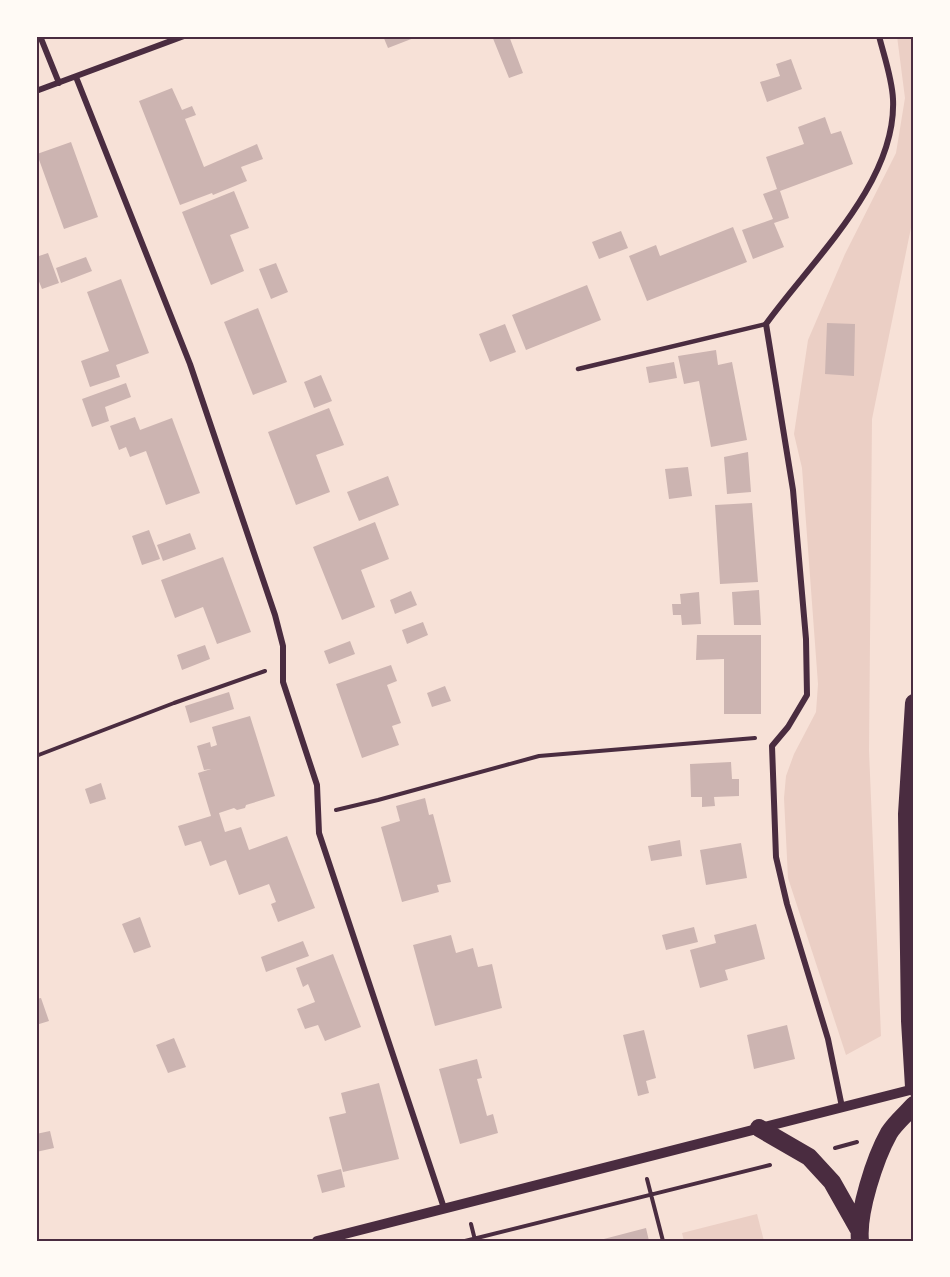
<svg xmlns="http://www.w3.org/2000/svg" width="950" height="1277" viewBox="0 0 950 1277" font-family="Karla,sans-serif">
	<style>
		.green { fill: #ebcfc5 }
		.building { fill: #ccb4b1 }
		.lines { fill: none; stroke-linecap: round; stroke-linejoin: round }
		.path { stroke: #4a2c40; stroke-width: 4 }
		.service { stroke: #4a2c40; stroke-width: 4.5 }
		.minor { stroke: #4a2c40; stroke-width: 6 }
		.tertiary { stroke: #4a2c40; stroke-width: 10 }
		.motorway { stroke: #4a2c40; stroke-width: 18 }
		.neatline { fill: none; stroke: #4a2c40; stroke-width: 2 }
	</style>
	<rect width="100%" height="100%" fill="#f7e1d7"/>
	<!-- green -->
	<path class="green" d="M897,36h17v177l-42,206 -3,332 12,285 -35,19 -58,-177 -4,-80 2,-22 8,-22 22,-42 2,-28 -16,-216 -8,-34 14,-94 37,-86 51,-101 9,-55z
		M757,1214l7,27h-80l-2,-8z"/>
	<!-- building -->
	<path class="building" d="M383,36h36l-31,12z
		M492,36h17l14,37 -14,5z
		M791,59l11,30 -35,13 -7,-20 20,-6 -4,-12z
		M172,88l10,22 10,-4 4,9 -11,4 19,48 53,-23 6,15 -22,8 6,14 -34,14 -1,-2 -32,12 -41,-104z
		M825,117l6,17 10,-3 12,33 -73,27 9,27 -15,5 10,24 -31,12 -11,-29 31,-11 -10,-25 14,-5 -11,-32 38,-13 -6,-17z
		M71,142l27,75 -34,12 -27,-75z
		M234,191l15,37 -19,7 14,36 -33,14 -29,-73z
		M733,227l14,35 -100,39 -18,-45 27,-11 4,11z
		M621,231l7,17 -29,11 -7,-17z
		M48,253l11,30 -17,6 -6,-15v-17z
		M86,257l6,14 -31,12 -5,-15z
		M276,263l12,29 -17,7 -12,-30z
		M121,279l28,74 -33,12 4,12 -30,10 -9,-26 28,-10 -22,-59z
		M587,285l14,35 -75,30 -14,-35z
		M258,308l29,74 -34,13 -29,-73z
		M827,323l28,1 -1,52 -29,-2z
		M505,324l11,28 -26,10 -11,-28z
		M716,350l2,15 14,-3 15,78 -36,7 -12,-66 -15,3 -6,-28z
		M674,362l3,16 -28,5 -3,-16z
		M321,375l11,26 -18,7 -10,-26z
		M126,383l5,14 -26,10 4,14 -17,6 -10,-28z
		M329,408l15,37 -28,10 14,37 -34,13 -28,-73z
		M135,417l5,13 32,-12 28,75 -34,12 -20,-54 -16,6 -4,-10 -7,3 -9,-24z
		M748,452l3,40 -24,2 -3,-37z
		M688,467l4,29 -23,3 -4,-30z
		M388,476l11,29 -40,16 -12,-29z
		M752,503l6,79 -38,2 -5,-79z
		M375,522l14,37 -28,11 14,37 -33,13 -29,-73z
		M149,530l11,29 -18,6 -10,-29z
		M190,533l6,16 -33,12 -6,-16z
		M223,557l28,75 -34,12 -14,-37 -28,11 -14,-38z
		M759,590l2,35h-27l-2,-33z
		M411,591l6,14 -22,9 -5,-14z
		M699,592l2,32 -19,1 -1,-10h-8l-1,-11h9l-1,-10z
		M423,622l5,13 -21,9 -5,-14z
		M697,635h64v79h-37v-55l-28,1z
		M350,641l5,13 -26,10 -5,-13z
		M205,645l5,14 -28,11 -5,-15z
		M391,665l6,16 -10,4 14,38 -9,3 7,19 -37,13 -26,-74z
		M445,686l6,15 -19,6 -5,-14z
		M229,692l5,17 -44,14 -5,-17z
		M250,716l25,80 -29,9 -1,3 -8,2 -3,-2 -15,5 6,19 16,-5 8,23 38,-14 28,72 -37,14 -7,-18 5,-2 -7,-18 -30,11 -13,-35 -16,6 -9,-25 -16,5 -7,-20 33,-10 -13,-43 13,-4 -7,1 -7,-24 13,-4 1,5 6,-2 -5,-18z
		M731,762l1,17h7v17l-25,1 1,9 -13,1v-10h-11l-1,-33z
		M101,783l5,16 -16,5 -5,-15z
		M425,798l4,17 4,-1 18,68 -14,3 2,7 -37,10 -21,-75 19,-6 -4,-15z
		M680,840l2,16 -31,5 -3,-15z
		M741,843l6,35 -41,7 -6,-35z
		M140,917l11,30 -17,6 -12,-29z
		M756,924l9,35 -40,11 3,10 -28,8 -10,-38 26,-7 -2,-8z
		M694,927l4,15 -32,8 -4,-15z
		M451,935l5,18 17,-5 5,19 14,-3 10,44 -67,18 -22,-81z
		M303,941l6,15 -43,16 -5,-15z
		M333,954l28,73 -36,14 -7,-16 -13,4 -8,-20 18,-7 -7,-18 -5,3 -7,-19z
		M41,998l8,23 -13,4v-26z
		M787,1025l8,34 -41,10 -7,-34z
		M644,1030l12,48 -10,3 3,12 -11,3 -15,-61z
		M174,1038l12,29 -18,6 -12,-28z
		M477,1059l5,19 -5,1 10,37 6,-2 5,19 -38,11 -21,-75z
		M379,1083l20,76 -56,13 -14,-55 17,-4 -5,-20z
		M50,1131l4,17 -18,4v-18z
		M341,1169l4,18 -23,6 -5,-18z
		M646,1228l3,13h-49v-1z"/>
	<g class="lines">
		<!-- path -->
		<path class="path" d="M36,756l138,-53 91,-32
			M336,810l42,-10 161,-44 216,-18
			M835,1148l22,-6
			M647,1179l16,62
			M471,1224l4,16
			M465,1241l305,-76"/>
		<!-- service -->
		<path class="service" d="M578,369l188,-45"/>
		<!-- minor -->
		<path class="minor" d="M40,36l19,47
			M76,77l114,287 85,251 8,31v36l34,103 2,48 125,375
			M36,91l148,-55
			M842,1107l-14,-68 -41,-135 -11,-47 -4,-111 16,-19 19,-32 -1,-56 -13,-149 -27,-166c45,-63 131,-141 127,-225 -1,-21 -9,-43 -14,-63"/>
		<!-- tertiary -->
		<path class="tertiary" d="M317,1241l597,-152"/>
		<!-- motorway -->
		<path class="motorway" d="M914,703l-7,111 3,207 4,66
			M759,1128l50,29 23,25 26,46
			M860,1241c-3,-28 15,-83 29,-108 6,-10 17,-19 25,-28"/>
	</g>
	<!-- border -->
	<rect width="950" height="1277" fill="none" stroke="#fffaf5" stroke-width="75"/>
	<rect x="38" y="38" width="874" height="1202" class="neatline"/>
</svg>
